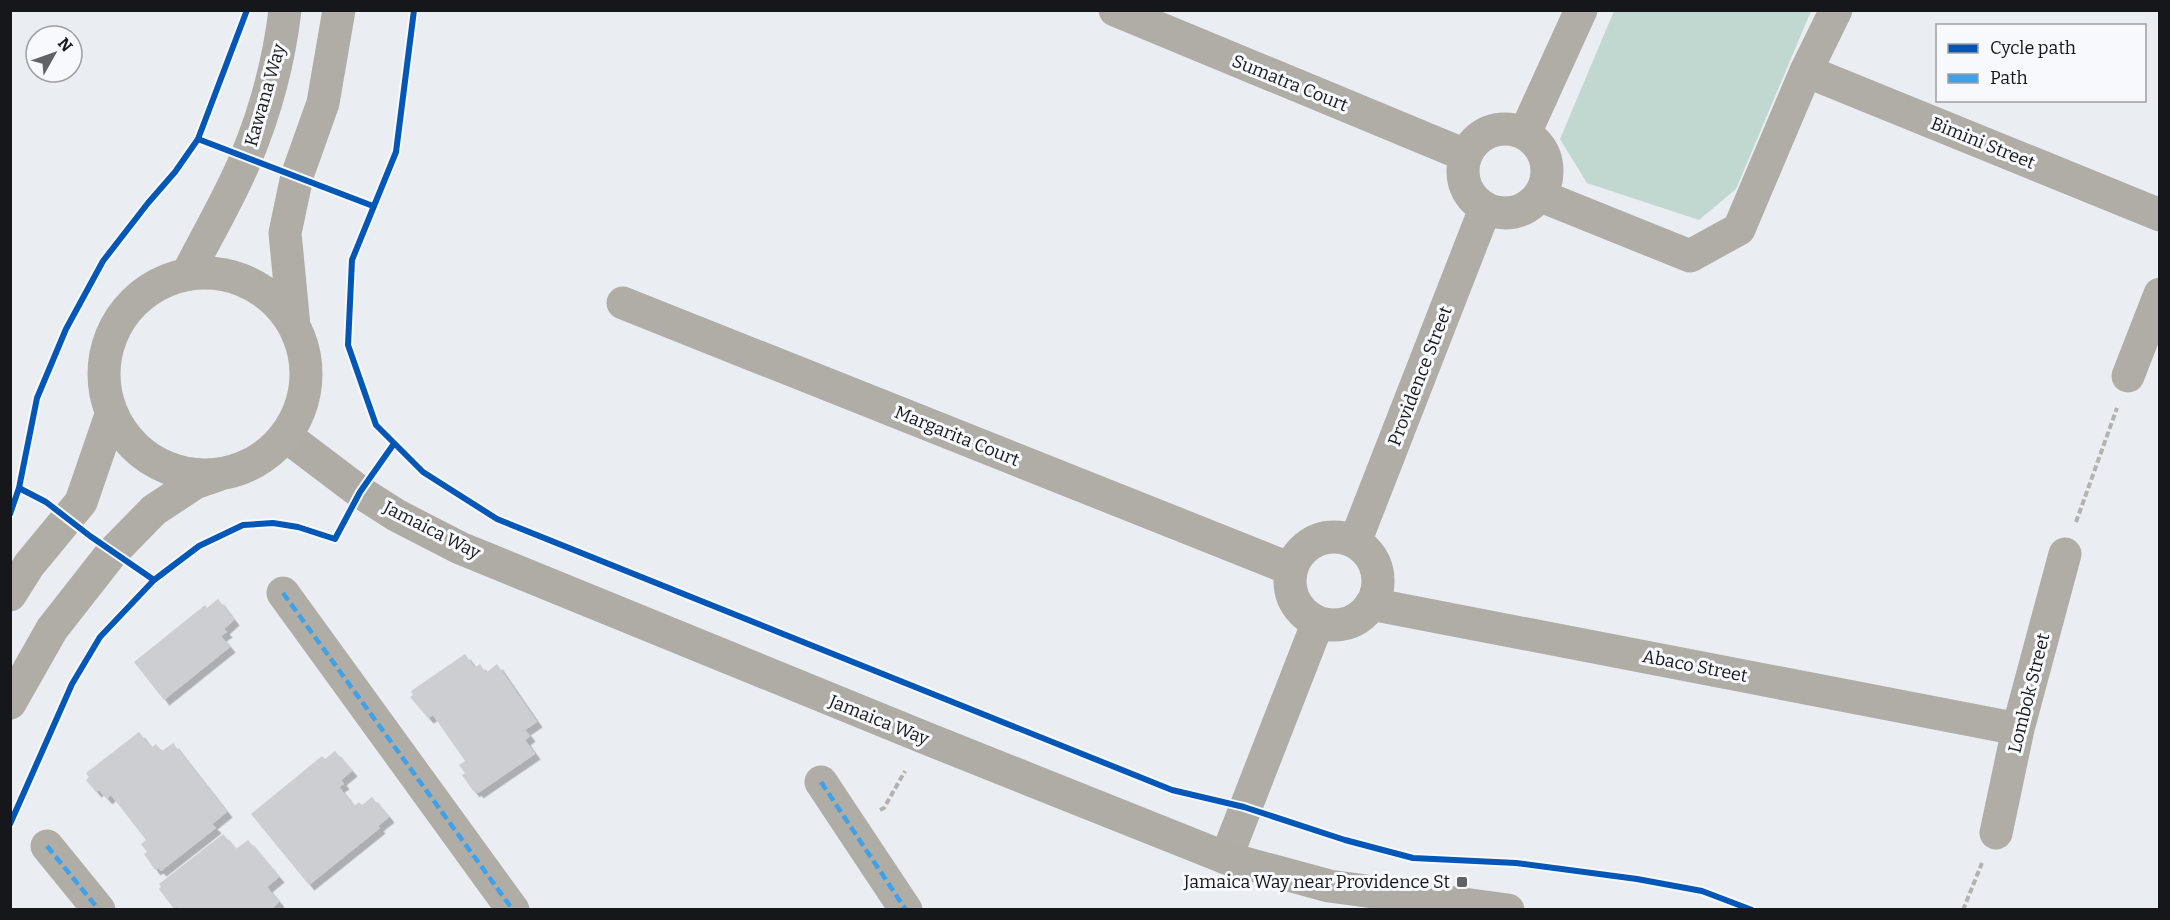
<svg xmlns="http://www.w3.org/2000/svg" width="2170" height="920" viewBox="0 0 2170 920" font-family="Bitter,serif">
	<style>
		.green { fill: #c0d8cf }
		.building { fill: #ccced2; filter: url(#shadow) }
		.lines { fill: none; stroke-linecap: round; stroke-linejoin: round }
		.path { stroke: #b3b2af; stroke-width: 4; stroke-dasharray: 6 3; stroke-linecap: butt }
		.street { stroke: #b0aca6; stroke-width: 33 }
		.secondary { stroke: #aeaca5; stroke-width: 33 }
		.primary { stroke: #b0ada6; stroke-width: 33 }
		.quiet { stroke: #3da2ea; stroke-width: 4.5; stroke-dasharray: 9 4.5; stroke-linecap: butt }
		.cycleway-casing { stroke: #f7f9fd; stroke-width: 10 }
		.cycleway { stroke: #0057b8; stroke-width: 6 }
		.poi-dot { fill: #606266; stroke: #f7f9fd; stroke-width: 2 }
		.labels { text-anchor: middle; stroke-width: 6; stroke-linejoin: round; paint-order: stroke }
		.street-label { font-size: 18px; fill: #15171a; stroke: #f7f9fd }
		.poi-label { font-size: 18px; fill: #15171a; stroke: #f7f9fd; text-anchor: end }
	</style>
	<defs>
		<filter id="shadow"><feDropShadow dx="5.5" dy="5.5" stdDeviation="0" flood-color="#0004"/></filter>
	</defs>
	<rect width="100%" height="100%" fill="#eaedf2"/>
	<!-- green -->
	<path class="green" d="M1614,11h197l-75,178 -37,31 -112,-37 -27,-44z"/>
	<!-- building -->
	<path class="building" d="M218,599l16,21 -10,9 3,3 -6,4 9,11 -66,53 -30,-38 71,-57 2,3z
		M465,654l10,14 5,-4 6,9 11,-9 40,58 -12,8 5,6 -5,4 10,14 -57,39 -2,-3 -2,2 -12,-17 3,-2 -6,-8 6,-4 -32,-46 -5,3 -18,-21 3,-2 -2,-4z
		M139,732l12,16 5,-4 6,7 11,-8 54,69 -15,12 4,4 -55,43 -3,-3 -3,2 -11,-16 3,-2 -6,-8 5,-4 -35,-45 -4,4 -8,-9 -3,2 -10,-12 3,-3 -3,-4z
		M335,751l17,20 -11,9 3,4 -5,3 15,19 5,-4 3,3 10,-8 17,20 -11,9 2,2 -71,57 -58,-71 71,-58 3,3z
		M223,834l13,15 12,-9 31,37 -12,10 12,15 -9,8h-91l-3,-4 -2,3 -15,-20 2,-2 -2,-3z"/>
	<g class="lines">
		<!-- path -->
		<path class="path" d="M2076,522l41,-114
			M880,810l4,-2 21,-37
			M1963,910l19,-47"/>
		<!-- street -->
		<path class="street" d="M1115,10l350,145
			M1806,71l354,144
			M1463 171a42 42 0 1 1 84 0a42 42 0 1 1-84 0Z
			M1525,133l56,-123
			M1541,196l149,60 49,-27 67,-158 30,-61
			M623,303l668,266
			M2128,376l32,-82
			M1290 581a44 44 0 1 1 88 0a44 44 0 1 1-88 0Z
			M1355,542l130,-333
			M283,593l230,317
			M1371,604l647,125
			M821,782l85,128
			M1996,833l22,-104 47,-175
			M47,846l52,64
			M1226,858l92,-236"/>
		<!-- secondary -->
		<path class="secondary" d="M286,436l74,56 36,23 64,33 463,189 303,121 103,28 179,24"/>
		<!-- primary -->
		<path class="primary" d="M188,273c19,-38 42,-76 58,-115 20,-48 33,-97 39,-148
			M104 374a101 101 0 1 1 202 0a101 101 0 1 1-202 0Z
			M294,326l-9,-93 12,-57 26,-73 16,-93
			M10,595l19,-30 52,-63 30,-87
			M10,703l42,-74 58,-74 44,-45 41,-27 23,-8"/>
		<!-- quiet -->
		<path class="quiet" d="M283,593l230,317
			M821,782l85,128
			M47,846l52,64"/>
		<!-- cycleway casing -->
		<g class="cycleway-casing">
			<path id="cycleway" d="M414,10l-18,142 -44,108 -4,85 28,80 47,47 74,47 675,271 72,17 101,33 68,18 103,5 121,16 65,12 50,19
				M198,139l175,67
				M19,488l27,14 44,34 64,44
				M10,514l9,-26 18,-90 29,-69 37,-68 45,-58 27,-31 23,-33 49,-129
				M10,824l62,-140 28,-47 54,-57 45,-34 44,-21 30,-2 25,4 37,12 25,-47 33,-47"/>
		</g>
		<!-- cycleway -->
		<use href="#cycleway" class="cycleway"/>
	</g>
	<!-- markers -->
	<rect class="poi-dot" x="1456" y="876" width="12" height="12" rx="3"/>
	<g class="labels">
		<!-- street labels -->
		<g class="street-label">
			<text transform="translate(1290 83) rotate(22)" y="6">Sumatra Court</text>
			<text transform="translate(265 95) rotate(-74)" y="6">Kawana Way</text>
			<text transform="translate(1983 143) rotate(22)" y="6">Bimini Street</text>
			<text transform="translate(1420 376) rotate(-69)" y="6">Providence Street</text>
			<text transform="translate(957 436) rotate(22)" y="6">Margarita Court</text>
			<text transform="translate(432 530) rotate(27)" y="6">Jamaica Way</text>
			<text transform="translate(1695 666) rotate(11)" y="6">Abaco Street</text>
			<text transform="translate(2029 693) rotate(-76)" y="6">Lombok Street</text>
			<text transform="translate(879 720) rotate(22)" y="6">Jamaica Way</text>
		</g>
		<!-- poi labels -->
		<g class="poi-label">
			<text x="1450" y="888">Jamaica Way near Providence St</text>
		</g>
	</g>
	<!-- border -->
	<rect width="2170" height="920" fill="none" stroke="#15171a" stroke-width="24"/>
	<!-- legend -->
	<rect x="1936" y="24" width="210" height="78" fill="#f7f9fd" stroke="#9d9fa2" stroke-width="1.5"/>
	<rect x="1948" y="44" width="30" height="9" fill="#0057b8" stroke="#9d9fa2" stroke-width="1.5"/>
	<text x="1990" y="54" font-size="18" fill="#15171a">Cycle path</text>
	<rect x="1948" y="74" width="30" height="9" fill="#3da2ea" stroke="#9d9fa2" stroke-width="1.5"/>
	<text x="1990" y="84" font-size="18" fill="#15171a">Path</text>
	<!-- north arrow -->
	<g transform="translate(54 54) rotate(50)"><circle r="28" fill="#f7f9fd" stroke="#9d9fa2" stroke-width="1.5"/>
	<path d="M0-4.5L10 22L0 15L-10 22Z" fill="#606266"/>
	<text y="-9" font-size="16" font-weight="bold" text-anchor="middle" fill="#15171a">N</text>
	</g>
</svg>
